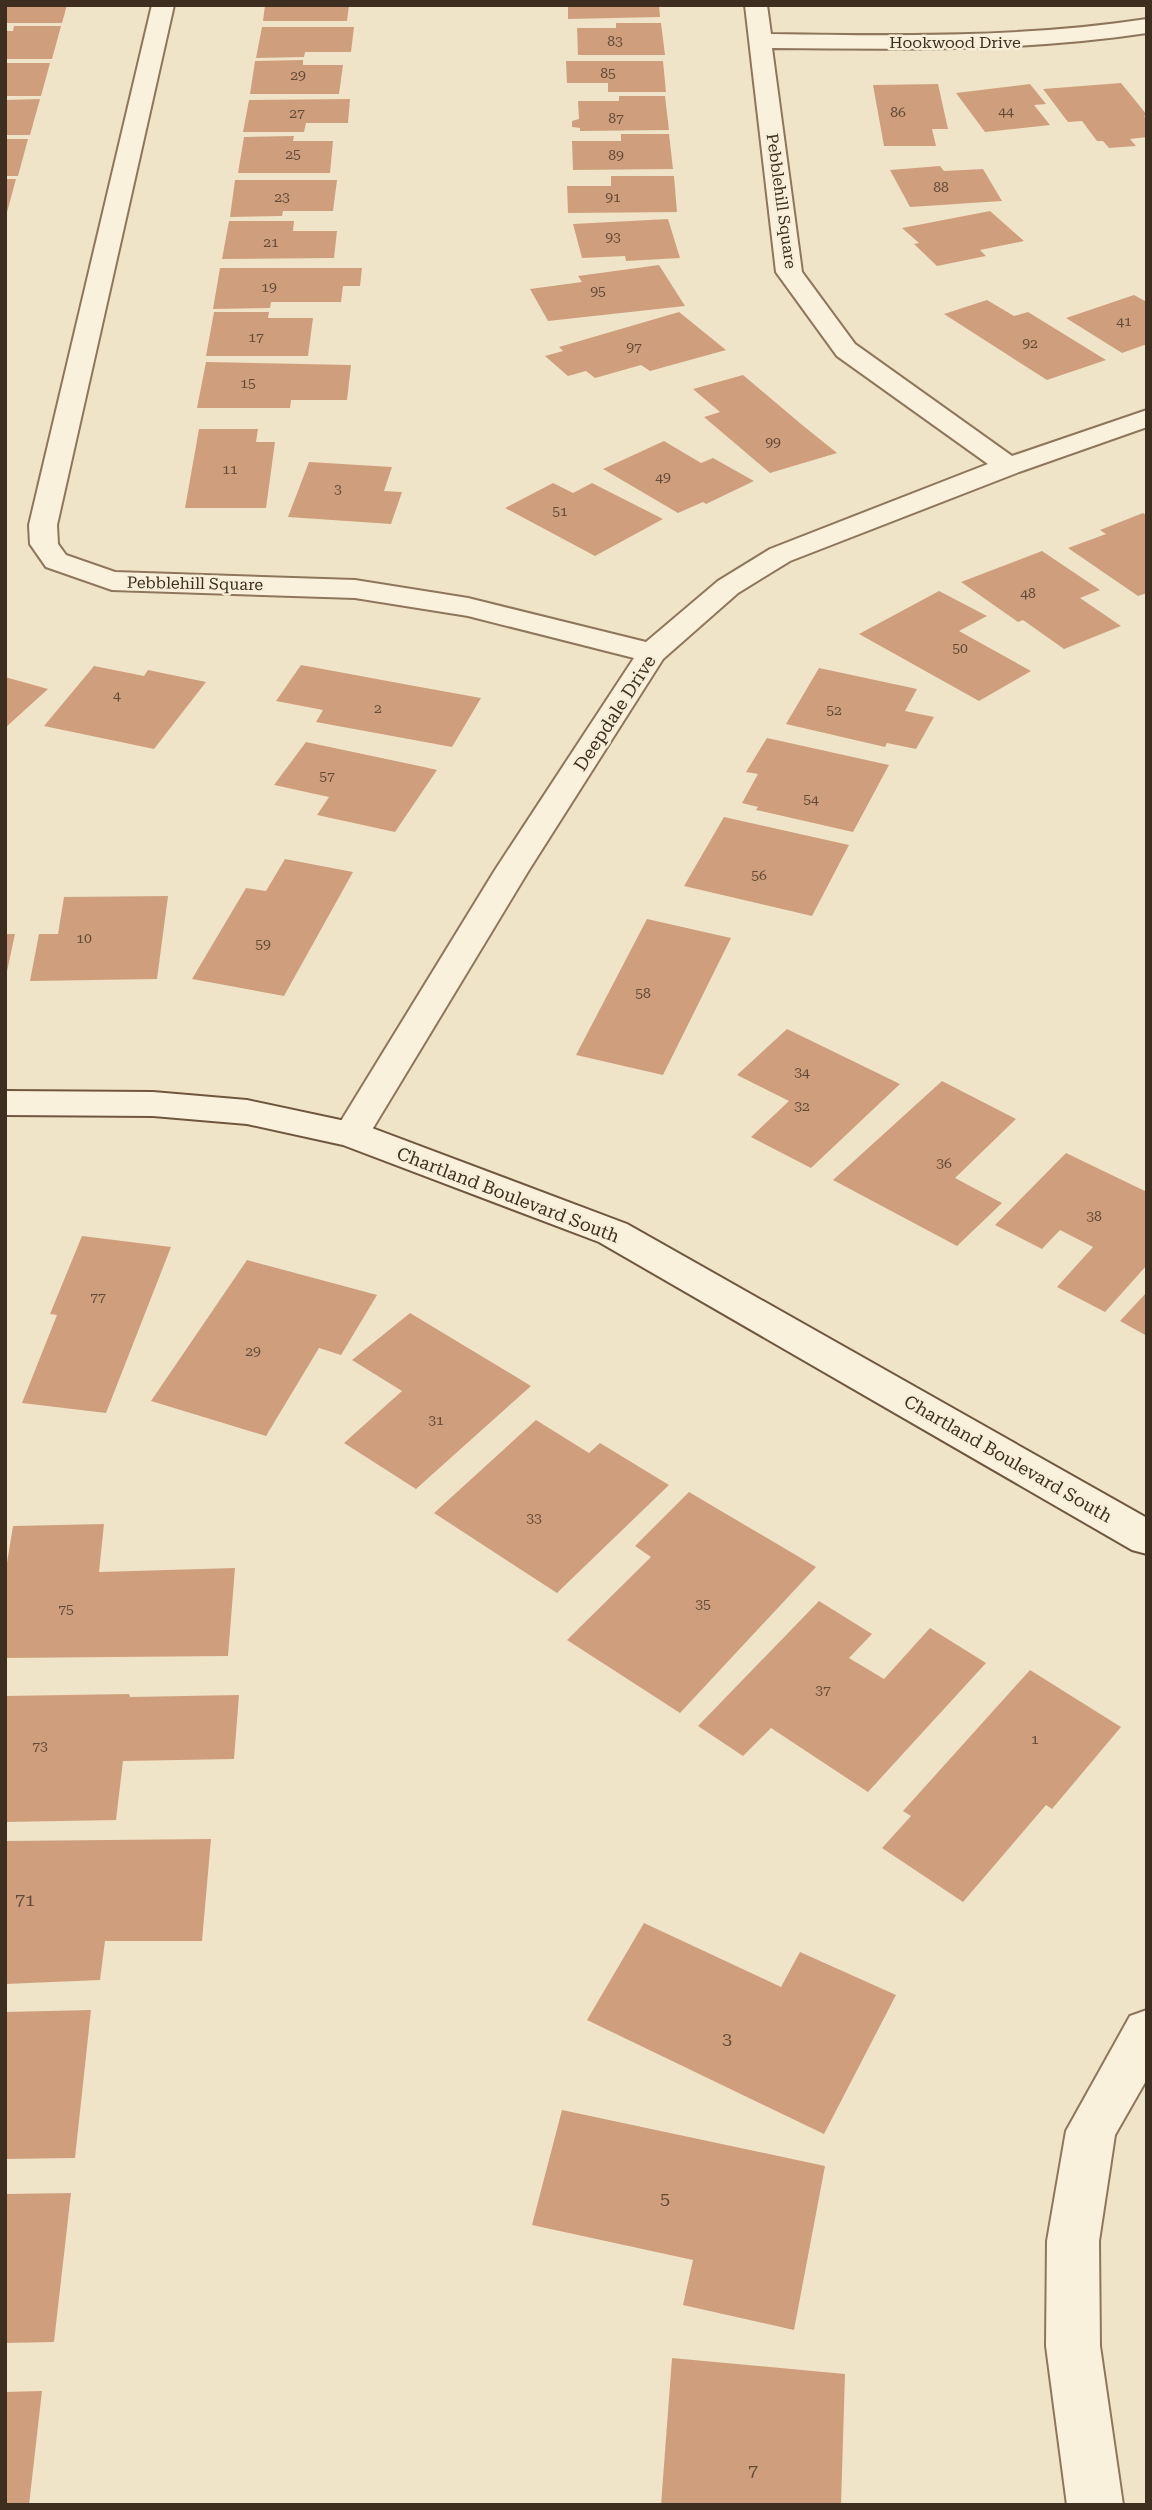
<svg xmlns="http://www.w3.org/2000/svg" width="1152" height="2510" viewBox="0 0 1152 2510" font-family="'Roboto Serif',serif">
	<style>
		.building { fill: #cf9f7d }
		.lines { fill: none; stroke-linecap: round; stroke-linejoin: round }
		.street-casing { stroke: #8d765c; stroke-width: 4 }
		.secondary-casing { stroke: #6f573f; stroke-width: 4 }
		.street { fill: #faf1dc; fill-rule: evenodd }
		.secondary { fill: #faf1dc; fill-rule: evenodd }
		.labels { text-anchor: middle; stroke-width: 5; stroke-linejoin: round; paint-order: stroke }
		.number-label { font-size: 14px; fill: #624a37 }
		.far-street-label { font-size: 16px; fill: #3d2e20; stroke: #f7eed8 }
		.street-label { font-size: 18px; fill: #3d2e20; stroke: #f7eed8 }
		.near-number-label { font-size: 18px; fill: #624a37 }
	</style>
	<rect width="100%" height="100%" fill="#f0e4c8"/>
	<!-- building -->
	<path class="building" d="M5,5h62l-5,18h-57z
		M265,5h84l-2,16h-84z
		M568,5h91l1,12 -92,2z
		M616,23h45l4,32h-87l-1,-27h39z
		M14,26h47l-9,33h-47v-28h8z
		M262,27h92l-3,25h-46l-1,5 -48,1z
		M303,60v5h40l-4,29h-89l5,-33z
		M566,61h97l3,31h-58v-9h-41z
		M5,63h45l-9,33h-36z
		M1121,83l26,32 -3,1 3,4v17l-17,2 6,7 -27,2 -6,-7h-6l-15,-20 -14,1 -25,-33z
		M938,84l10,45h-16l4,17h-52l-11,-61z
		M1030,84l16,20 -12,1 16,20 -65,7 -29,-39z
		M619,96h46l4,34 -89,1v-3l-8,-1v-6l7,-2 -1,-18h41z
		M40,99l-10,36h-25v-35z
		M350,99l-2,24h-42l-2,9h-61l6,-32z
		M621,134h48l4,35 -100,1 -1,-29h49z
		M294,136l-1,5h40l-3,32h-92l6,-36z
		M5,139h23l-10,37h-13z
		M940,166l4,5 39,-2 19,32 -92,6 -20,-37z
		M611,176h63l3,36 -109,1 -1,-27h44z
		M5,179h11l-10,37h-1z
		M235,180h102l-4,31h-50l-1,5 -52,1z
		M990,211l34,30 -44,9 6,6 -49,10 -23,-22 5,-1 -17,-15z
		M668,219l12,39 -54,3 -1,-5 -43,2 -9,-34z
		M229,221h65l-1,10h44l-3,27 -112,1z
		M659,265l26,41 -137,15 -18,-32 52,-7 -4,-6z
		M220,268h142l-2,18h-17l-2,16h-70l-1,6 -57,1z
		M1134,295l13,7v42l-25,9 -56,-35z
		M987,300l27,16 14,-4 78,48 -59,20 -103,-66z
		M214,312h55l-1,6h45l-5,38h-102z
		M679,312l47,38 -76,21 -9,-6 -46,13 -9,-7 -18,5 -23,-20 18,-5 -4,-4z
		M206,362l145,3 -4,35h-56l-1,8h-93z
		M743,375l58,49 36,29 -67,20 -66,-56 16,-5 -27,-23z
		M199,429h59l-2,13h19l-9,66h-81z
		M664,441l37,22 12,-5 41,23 -48,23 -3,-2 -25,11 -75,-44z
		M309,462l83,5 -8,24 18,1 -11,32 -103,-7z
		M553,483l20,10 19,-10 71,36 -68,37 -90,-48z
		M1143,513l4,3v77l-9,3 -70,-48 38,-14 -6,-4z
		M1042,551l58,39 -20,8 41,28 -57,23 -41,-29 -5,2 -57,-40z
		M939,591l48,25 -28,15 72,40 -52,30 -120,-67z
		M301,665l108,20 72,13 -29,49 -136,-25 7,-12 -47,-9z
		M94,666l50,10 4,-6 58,12 -52,67 -110,-23z
		M819,668l98,21 -12,22 29,6 -18,32 -29,-6 -2,4 -99,-23z
		M5,677l43,12 -43,39z
		M767,738l122,27 -36,67 -97,-22 2,-3 -16,-4 16,-29 -12,-2z
		M306,742l118,25 13,3 -42,62 -78,-17 12,-18 -55,-12z
		M724,817l125,28 -37,71 -128,-30z
		M285,859l68,13 -69,124 -92,-17 54,-91 20,3z
		M168,896l-11,83 -127,2 9,-47h19l6,-37z
		M647,919l84,19 -68,137 -87,-20z
		M5,934h10l-9,42h-1z
		M787,1029l113,55 -89,84 -60,-31 38,-36 -52,-26z
		M942,1081l74,38 -61,59 47,25 -45,43 -124,-66z
		M1066,1153l81,39v73l-42,47 -48,-25 36,-40 -33,-17 -18,19 -47,-24z
		M82,1236l89,11 -65,166 -84,-10 35,-88 -7,-1z
		M247,1260l130,35 -36,60 -22,-7 -53,88 -115,-35z
		M1147,1292v44l-27,-15z
		M410,1313l121,73 -115,103 -72,-46 58,-52 -50,-31z
		M536,1420l53,33 11,-10 69,42 -112,108 -123,-80z
		M689,1492l127,75 -136,146 -113,-73 84,-83 -16,-11z
		M104,1524l-5,48 136,-4 -7,88 -223,2v-83l8,-49z
		M819,1601l53,33 -23,24 35,21 46,-51 56,35 -118,129 -97,-64 -28,28 -45,-30z
		M1030,1670l91,57 -69,82 -6,-4 -83,97 -81,-54 29,-32 -8,-5z
		M129,1694l1,3 109,-2 -5,64 -111,2 -7,59 -111,2v-126z
		M211,1839l-9,102h-97l-5,39 -95,4v-143z
		M644,1923l137,64 19,-35 96,43 -72,139 -237,-114z
		M91,2010l-16,148 -70,1v-147z
		M562,2110l263,56 -31,164 -111,-25 10,-45 -161,-35z
		M71,2193l-17,149 -49,1v-149z
		M672,2358l173,16 -4,131h-180z
		M42,2391l-13,114h-24v-113z"/>
	<g class="lines">
		<!-- street casing -->
		<g class="street-casing">
			<path id="street" d="M152,5h22l-117,520 1,19 8,11 49,17 240,8 113,18 178,44 72,-61 52,-32 218,-85 -151,-108 -61,-84 -31,-267h22l4,29c126,2 251,4 376,-15v14c-125,19 -249,16 -375,15l30,224 53,72 157,112 135,-46v17l-128,45 -229,89 -52,32 -75,66 -134,211 -165,273 -13,3 -13,-3 -5,-9 162,-264 139,-212 -166,-42 -113,-18 -243,-8 -66,-23 -16,-23 -1,-19z
				M1147,2010v69l-32,56 -16,106 1,105 23,159h-56l-21,-159 1,-105 19,-110 64,-115z"/>
		</g>
		<!-- secondary casing -->
		<g class="secondary-casing">
			<path id="secondary" d="M5,1091l148,1 94,8 117,25 263,99 520,294v36l-15,-4 -533,-308 -256,-97 -96,-21 -94,-8 -148,-1z"/>
		</g>
		<!-- street -->
		<use href="#street" class="street"/>
		<!-- secondary -->
		<use href="#secondary" class="secondary"/>
	</g>
	<g class="labels">
		<!-- number labels -->
		<g class="number-label">
			<text x="615" y="46">83</text>
			<text x="608" y="78">85</text>
			<text x="298" y="80">29</text>
			<text x="1006" y="116">44</text>
			<text x="898" y="117">86</text>
			<text x="297" y="118">27</text>
			<text x="616" y="123">87</text>
			<text x="293" y="159">25</text>
			<text x="616" y="160">89</text>
			<text x="941" y="192">88</text>
			<text x="282" y="202">23</text>
			<text x="613" y="202">91</text>
			<text x="613" y="242">93</text>
			<text x="271" y="247">21</text>
			<text x="269" y="292">19</text>
			<text x="598" y="296">95</text>
			<text x="1124" y="326">41</text>
			<text x="256" y="342">17</text>
			<text x="1030" y="348">92</text>
			<text x="634" y="352">97</text>
			<text x="248" y="388">15</text>
			<text x="773" y="447">99</text>
			<text x="230" y="474">11</text>
			<text x="663" y="482">49</text>
			<text x="338" y="494">3</text>
			<text x="560" y="516">51</text>
			<text x="1028" y="598">48</text>
			<text x="960" y="653">50</text>
			<text x="117" y="700">4</text>
			<text x="378" y="713">2</text>
			<text x="834" y="715">52</text>
			<text x="327" y="781">57</text>
			<text x="811" y="804">54</text>
			<text x="759" y="880">56</text>
			<text x="84" y="943">10</text>
			<text x="263" y="949">59</text>
			<text x="643" y="998">58</text>
			<text x="802" y="1077">34</text>
			<text x="802" y="1111">32</text>
			<text x="944" y="1168">36</text>
			<text x="1094" y="1221">38</text>
			<text x="98" y="1302">77</text>
			<text x="253" y="1356">29</text>
			<text x="436" y="1425">31</text>
			<text x="534" y="1523">33</text>
			<text x="703" y="1609">35</text>
			<text x="66" y="1614">75</text>
			<text x="823" y="1695">37</text>
			<text x="1035" y="1744">1</text>
			<text x="40" y="1751">73</text>
		</g>
		<!-- far-street labels -->
		<g class="far-street-label">
			<text x="955" y="48">Hookwood Drive</text>
			<text transform="translate(782 201) rotate(82)" y="6">Pebblehill Square</text>
			<text transform="translate(195 583) rotate(1)" y="6">Pebblehill Square</text>
		</g>
		<!-- street labels -->
		<g class="street-label">
			<text transform="translate(615 713) rotate(-57)" y="6">Deepdale Drive</text>
			<text transform="translate(508 1195) rotate(21)" y="6">Chartland Boulevard South</text>
			<text transform="translate(1008 1459) rotate(30)" y="6">Chartland Boulevard South</text>
		</g>
		<!-- near-number labels -->
		<g class="near-number-label">
			<text x="25" y="1906">71</text>
			<text x="727" y="2045">3</text>
			<text x="665" y="2205">5</text>
			<text x="753" y="2477">7</text>
		</g>
	</g>
	<!-- border -->
	<rect width="1152" height="2510" fill="none" stroke="#3d2e20" stroke-width="14"/>
</svg>
